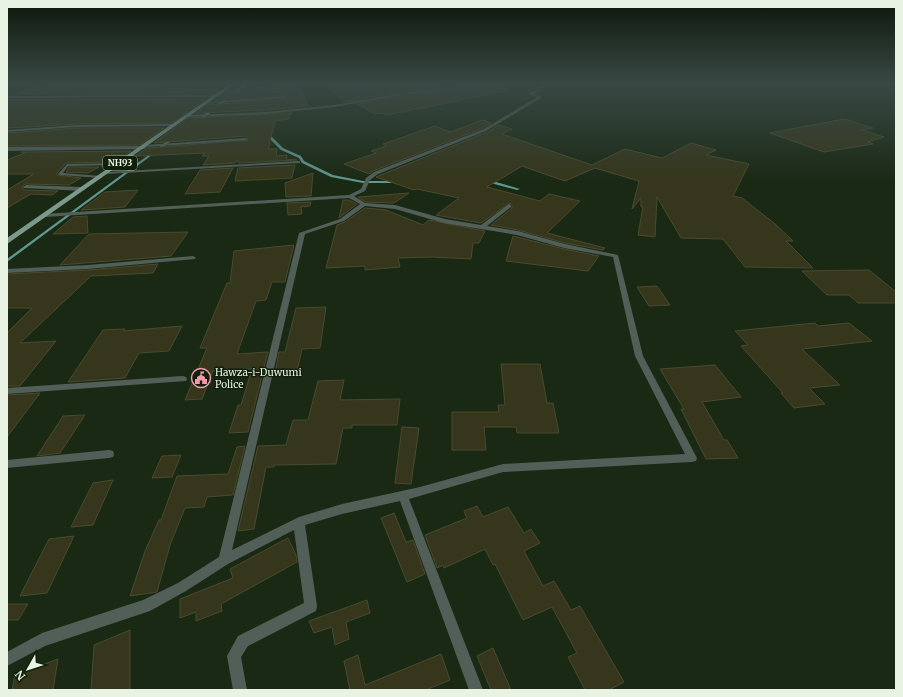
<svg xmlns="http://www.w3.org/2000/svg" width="903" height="697" viewBox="0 0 903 697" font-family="Merriweather,serif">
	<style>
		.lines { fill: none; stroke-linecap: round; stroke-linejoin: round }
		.stream { fill: #60978f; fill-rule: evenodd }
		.building { fill: #35361b; stroke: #494b2f }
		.service { fill: #515f58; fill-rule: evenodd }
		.minor { fill: #515f58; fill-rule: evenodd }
		.primary { fill: #7d998b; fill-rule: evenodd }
		.labels { text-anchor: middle; stroke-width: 3; stroke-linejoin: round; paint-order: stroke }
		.shield { fill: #10200a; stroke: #a7b4a3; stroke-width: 1 }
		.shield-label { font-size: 9px; font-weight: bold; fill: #e8f3e4 }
		.poi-label { font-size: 10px; fill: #e8f3e4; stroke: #10200a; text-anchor: start }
	</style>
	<rect width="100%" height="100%" fill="#1a2914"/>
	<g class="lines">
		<!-- stream -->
		<path class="stream" d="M245,84h3l-51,39h-2v-2z
			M264,135l8,2 11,11 18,8 3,5 29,14 30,6h38l2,1 -2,1h-38l-32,-6 -29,-14 -3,-5 -18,-8 -11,-11 -6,-2z
			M173,137l2,1 -168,124v-3z
			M487,180h2l31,9 -3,1 -30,-8z"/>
	</g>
	<!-- building -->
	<path class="building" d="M48,84h116l-6,4 61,2 -5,4h-196l16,-7h8z
		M323,84h122l-100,18z
		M461,84h44l1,7 -119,24 -6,-2 -6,1 -17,-10 102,-18z
		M299,86l10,20 -43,4 -70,3 11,-8 80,-6 -2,-4 -71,6 10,-8z
		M206,99l-34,24 -95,1 -70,4v-28z
		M292,113l-2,1 -1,5 -14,2 -7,28h9l-1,7 11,-1 -1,4 11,1 -58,3 -2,-3 -2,3 -32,2 6,-9h-7l3,-3 -70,3 12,-8 101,-8 -2,-4 -92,7 34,-25z
		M844,119l29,9 -11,2 22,7 -16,5 5,2 -49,8 -54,-19z
		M483,120l8,3 -8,5 -110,43 -4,3 -25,-10 32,-11 -5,-2 16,-5 -4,-2 52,-18 15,6z
		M499,125l13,4 -10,5 90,31 33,-16 37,9 29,-15 25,7 -10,5 43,9 -16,32 9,2 32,25 19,18h-7l27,27 -68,-1 -22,-28 -42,-1 -24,-41 -2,40 -17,-2 5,-28h-2v-9l-9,11 7,-28 -44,-13 -30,13 -43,-15 -35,21 53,14 9,-7 31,7 -33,32 58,15 -2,2 -38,-7 -47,-13 -27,-5 21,-17v-3l-2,-2 -29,20 -45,-8 23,-17 -42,-9 -3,1 -38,-13 111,-45z
		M77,128h87l-24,17 -133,1v-13z
		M131,151l-9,6h-9l-6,5 -41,1 -9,10v2l24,3 -12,7 -44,-1 -3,3 2,3 34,1 -6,4 -21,-1 -24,14v-18l27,-16h-27v-14l18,-7 -4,-1z
		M295,165l-3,13 -57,3 3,-13z
		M69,167h30l-11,6 -22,-1z
		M233,168l-13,24 -35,2 15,-24z
		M313,173l-2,23 -25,1 -1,-14z
		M138,190l-13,17 -44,3 24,-18z
		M409,193l-15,10 -29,-1 -7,-5z
		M343,200h6l8,4 -18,14z
		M311,202l-1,4 -9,1 1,7 -14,1 -1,-12z
		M365,208l21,2 37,15 6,-5 56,11 -6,12h-6l-2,16 -39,-2 -34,1 2,9 -35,3v-4l-39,2 11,-43 8,-3z
		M87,216l1,17 -35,1 20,-17z
		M188,232l-17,24 -111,9 29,-31z
		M513,236l51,13 35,7 -11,15 -82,-10z
		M294,245l-9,37h-13l-6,18 -10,1 -19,53 31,-2 -20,80 -19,1 9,-28h3l11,-36 -39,2 -11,28 -17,1 22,-52h-7l27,-65h3l4,-32z
		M158,264l-5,9 -62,3 -71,67 36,-2 -36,45h-13v-53l25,-25h-25v-34l81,-4z
		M869,270l27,22v11h-38l-9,-8h-22l-25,-24z
		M657,286l13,19 -21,1 -12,-19z
		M326,307l-6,41 -18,1 -5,22 -22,2 4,-21h6l11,-44z
		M815,323l3,3 31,-3 23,18 -70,8 38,36 -31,3 16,16 -31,4 -13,-15h2l-42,-47 7,-1 -13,-14z
		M182,326l-13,25 -30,2 -14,25 -57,4 35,-52 22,-1 -1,2z
		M501,364h39l7,39h6l6,30h-42l-1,-6h-32l2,23h-34v-38h47l-1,-7h7z
		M715,365l26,32 -39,5 22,38h3l11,18 -32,1 -25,-50h3l-24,-40z
		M344,380l-4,20 60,-1 -3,26h-45v3h-9l-7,36 -62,1v2h-8l-12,62 -16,2 20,-85 28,-1 7,-25h15l10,-39z
		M40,393l-33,44v-42z
		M85,415l-25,38 -23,3 26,-40z
		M402,427l17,1 -8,56 -16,-1z
		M245,446l-12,49 -26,2 -3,10 -19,1 -15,37 -13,47 -27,4 15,-45 14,-31h2l16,-44 51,-2 9,-27z
		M181,455l-9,22 -20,1 10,-22z
		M113,480l-20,45 -22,2 22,-44z
		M477,506l6,11 25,-10 16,26 7,-4 9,14 -16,8 19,35 11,-5 17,29 9,-4 44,76 -15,8h-24l-17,-33 9,-4 -25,-46 -29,13 -28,-56 -2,1 -8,-16 -41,19 -1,-3 -6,3 -12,-33 42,-17 -3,-7z
		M394,513l12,29 7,-2 12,34 -18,8 -26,-64z
		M74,536l-27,57 -27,3 29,-57z
		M288,538l8,17 1,7 -76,42 1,7 -26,10v-9l-16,6v-19l53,-21 -3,-9z
		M367,600l3,13 -24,9 3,17 -14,6 -3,-18 -18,6 -5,-12z
		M7,604h21l-10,16h-11z
		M130,630v60h-39l3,-45z
		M493,648l18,42h-20l-14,-34z
		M441,654l9,26 -24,10h-76l-6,-29 14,-6 7,30z
		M58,659l-5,31h-41l3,-15z"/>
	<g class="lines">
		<!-- service -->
		<path class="service" d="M286,84h15l-78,8 -2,-1z
			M456,84l4,1 -126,22 -68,7 -78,3 -2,-1 2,-1 78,-3 68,-7z
			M546,84h4l-17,10 8,2v2l-55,33 -108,43 -8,6 -5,11 -11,5 11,7 30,2 50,14 36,6 28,-21 2,1v2l-24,19 31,5 47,13 53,11 25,101 54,102 -1,3 -4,1 -189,10 -94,27 74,191h-14l-69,-189 -58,13 -37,11 12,81 -1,5 -68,35 -7,11 6,33h-14l-6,-34 11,-20 66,-33 -10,-73 -66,34 -42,27 -36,20 -105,35 -38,20v-14l35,-19 101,-33 35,-17 41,-26 80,-324 41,-14 20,-15 -11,-6 -304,19 -2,-1v-2l306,-19 12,-6 5,-11 8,-6 110,-43 53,-32 -9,-3zM365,206l30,3 49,14 73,12 47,13 49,9 22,99 50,98 -182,10 -83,23 -78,17 -43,13 -67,33 73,-316 39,-13z
			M285,96l1,2 -81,6 -2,-1z
			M175,124l1,2 -99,1 -70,5v-2l70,-5z
			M246,138l1,2 -102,7 -2,-1 2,-1z
			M298,161h2v2l-194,11 -2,-1 2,-1z
			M118,163l2,1v1l-52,1 -5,7 39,3v2h-2l-40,-3 -2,-1 9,-10z
			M26,185l56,2 3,2 -3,2 -58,-3 -1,-1z
			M193,256l3,2 -1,1 -107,10 -81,4v-4l81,-4z
			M183,376l3,1 1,2 -1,2 -179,13v-6z
			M109,450l4,1 1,3 -1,3 -4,1 -102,10v-8z"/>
		<!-- minor -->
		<path class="minor" d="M218,95l-2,2 -209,1v-2z
			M146,146v2l-2,1 -137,2v-4z"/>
		<!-- primary -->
		<path class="primary" d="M230,84h5l-228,160v-6z"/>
	</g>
	<!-- sky -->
	<linearGradient id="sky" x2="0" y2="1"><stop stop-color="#0e170b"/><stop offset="0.46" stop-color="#384945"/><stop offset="1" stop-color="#384945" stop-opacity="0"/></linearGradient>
	<rect width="903" height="182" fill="url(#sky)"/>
	<!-- icons -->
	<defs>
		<g id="civic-ring" transform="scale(1)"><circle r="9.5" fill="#10200a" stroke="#f39aaa" stroke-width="1.5"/><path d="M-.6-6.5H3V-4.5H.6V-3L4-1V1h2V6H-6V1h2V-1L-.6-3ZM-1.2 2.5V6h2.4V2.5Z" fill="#f39aaa"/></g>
	</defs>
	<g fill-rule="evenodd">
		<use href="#civic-ring" x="201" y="378"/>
	</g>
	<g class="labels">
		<!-- shield labels -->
		<rect class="shield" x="103" y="156" width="34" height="14" rx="3"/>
		<g class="shield-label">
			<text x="120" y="166">NH93</text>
		</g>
		<!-- poi labels -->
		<g class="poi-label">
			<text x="215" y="376">Hawza-i-Duwumi<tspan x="215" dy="12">Police</tspan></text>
		</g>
	</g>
	<!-- border -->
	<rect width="903" height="697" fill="none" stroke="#e8f3e4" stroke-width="16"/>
	<!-- north arrow -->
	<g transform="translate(28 669) rotate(231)" stroke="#10200a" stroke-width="3" paint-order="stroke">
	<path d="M0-3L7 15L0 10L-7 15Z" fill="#e8f3e4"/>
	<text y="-6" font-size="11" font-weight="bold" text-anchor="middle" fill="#e8f3e4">N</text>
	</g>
</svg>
